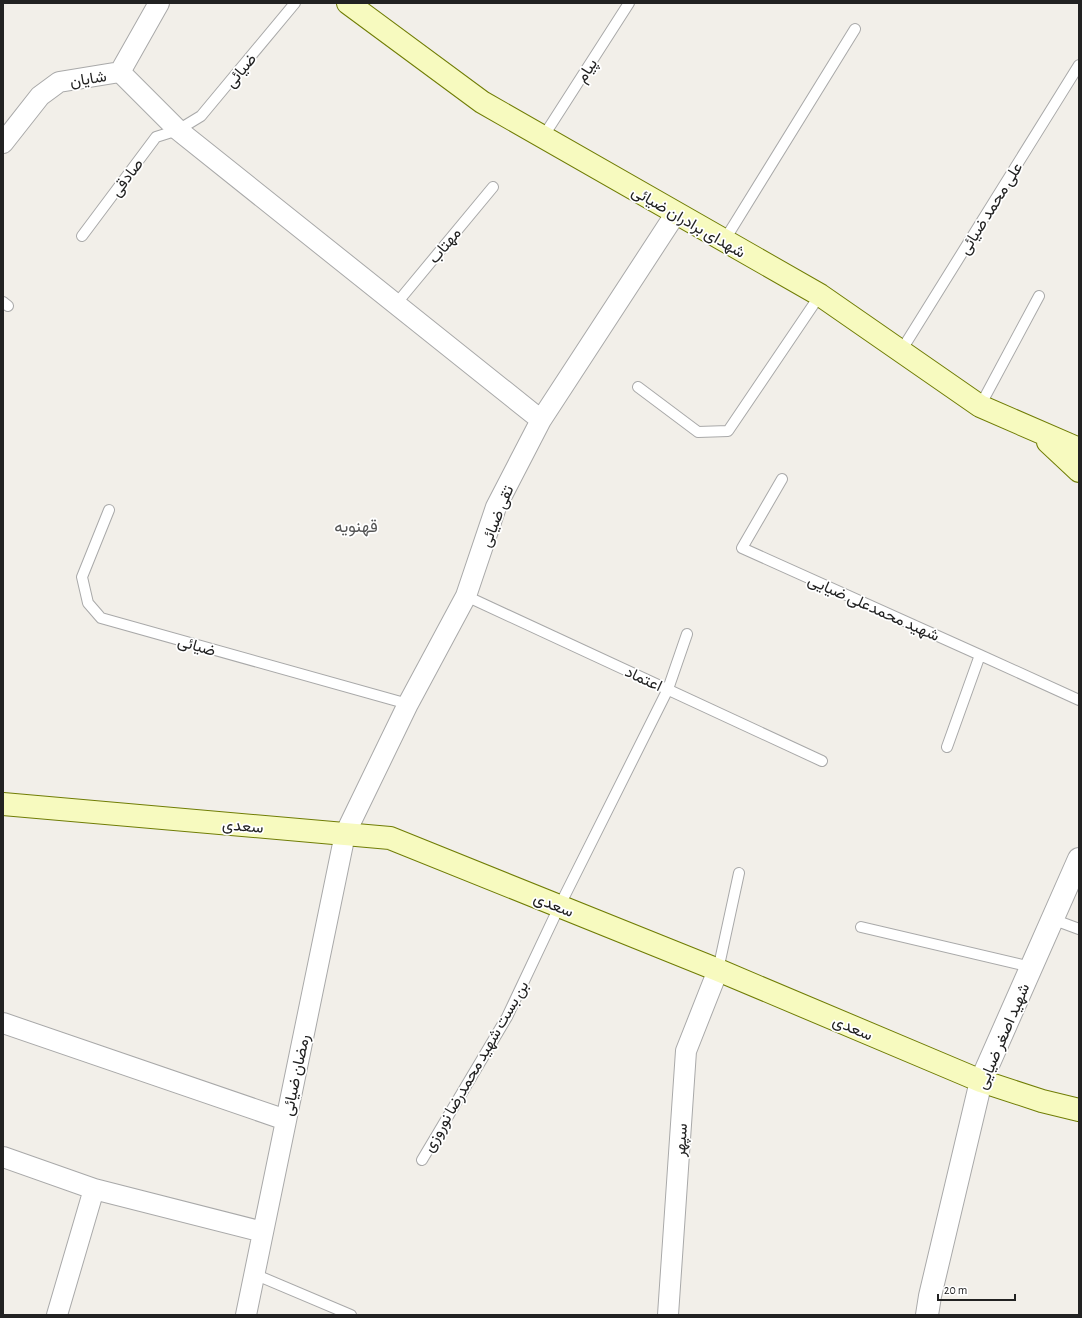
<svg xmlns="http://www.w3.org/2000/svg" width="1082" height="1318" viewBox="0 0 1082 1318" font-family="'Alegreya Sans',Vazirmatn,sans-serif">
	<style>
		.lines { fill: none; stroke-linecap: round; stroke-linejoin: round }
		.service-casing { stroke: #a9a9a9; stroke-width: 12 }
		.minor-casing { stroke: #a9a9a9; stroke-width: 22 }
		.tertiary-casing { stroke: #a9a9a9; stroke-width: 24 }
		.secondary-casing { stroke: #707d05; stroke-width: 24 }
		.service { stroke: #fff; stroke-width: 10 }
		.minor { stroke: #fff; stroke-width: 20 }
		.tertiary { stroke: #fff; stroke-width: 22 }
		.secondary { stroke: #f7fabf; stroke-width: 22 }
		.labels { text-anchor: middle; stroke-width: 3.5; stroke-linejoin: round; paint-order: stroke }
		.street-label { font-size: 16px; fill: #222; stroke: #fff }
		.neighbourhood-label { font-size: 17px; fill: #555; stroke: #fff }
	</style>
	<rect width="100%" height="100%" fill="#f2efe9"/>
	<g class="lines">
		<!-- service casing -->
		<g class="service-casing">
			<path id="service" d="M543,137l86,-134
				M82,236l74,-99 22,-7 23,-14 94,-113
				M724,241l131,-212
				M3,302l5,4
				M396,304l97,-117
				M901,351l178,-286
				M638,387l60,45 30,-1 92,-136
				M980,406l59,-110
				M782,479l-40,69 238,107 99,45
				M109,510l-27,67 6,26 13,15 307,86
				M466,596l356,165
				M947,747l33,-92
				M1052,919l27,10
				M861,927l170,40
				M718,970l21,-97
				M422,1160l85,-143 52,-110 109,-218 19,-55
				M254,1274l97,41"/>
		</g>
		<!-- minor casing -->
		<g class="minor-casing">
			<path id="minor" d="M120,72l58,58 363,290
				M3,143l37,-47 19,-14 61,-10 39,-69
				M3,1023l283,97
				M3,1157l91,32 169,43
				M57,1315l37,-126
				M246,1315l99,-481 63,-130 58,-108 30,-89 45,-87 135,-207
				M668,1315l18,-264 32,-81"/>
		</g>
		<!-- tertiary casing -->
		<g class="tertiary-casing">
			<path id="tertiary" d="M927,1315l3,-19 51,-215 98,-222"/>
		</g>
		<!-- secondary casing -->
		<g class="secondary-casing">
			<path id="secondary" d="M348,3l134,99 338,193 160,111 99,43
				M1048,442l31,29
				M3,804l387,34 328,132 263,111 61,20 37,9"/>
		</g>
		<!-- service -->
		<use href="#service" class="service"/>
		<!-- minor -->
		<use href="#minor" class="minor"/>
		<!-- tertiary -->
		<use href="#tertiary" class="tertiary"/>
		<!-- secondary -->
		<use href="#secondary" class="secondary"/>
	</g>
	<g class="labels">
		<!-- street labels -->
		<g class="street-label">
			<text transform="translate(240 70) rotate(-50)" y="6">ضیائی</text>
			<text transform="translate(586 70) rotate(-57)" y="6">پیام</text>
			<text transform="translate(88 78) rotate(-9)" y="6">شایان</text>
			<text transform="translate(126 177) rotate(-53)" y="6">صادقی</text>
			<text transform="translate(990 208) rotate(-58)" y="6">علی محمد ضیائی</text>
			<text transform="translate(689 221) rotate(30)" y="6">شهدای برادران ضیائی</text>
			<text transform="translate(444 245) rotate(-50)" y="6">مهتاب</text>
			<text transform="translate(496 516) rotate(-68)" y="6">تقی ضیائی</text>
			<text transform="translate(874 607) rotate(24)" y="6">شهید محمدعلی ضیایی</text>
			<text transform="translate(197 645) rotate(16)" y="6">ضیائی</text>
			<text transform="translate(644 678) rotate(25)" y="6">اعتماد</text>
			<text transform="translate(243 825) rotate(5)" y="6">سعدی</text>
			<text transform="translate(554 904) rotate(22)" y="6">سعدی</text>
			<text transform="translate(853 1027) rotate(23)" y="6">سعدی</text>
			<text transform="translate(1002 1036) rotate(-67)" y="6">شهید اصغر ضیایی</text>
			<text transform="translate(475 1066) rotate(-60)" y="6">بن بست شهید محمدرضا نوروزی</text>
			<text transform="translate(295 1075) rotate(-78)" y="6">رمضان ضیائی</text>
			<text transform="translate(680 1140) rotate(-86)" y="6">سپهر</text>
		</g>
		<!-- neighbourhood labels -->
		<g class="neighbourhood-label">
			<text x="356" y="532">قهنویه</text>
		</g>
	</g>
	<!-- border -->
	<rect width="1082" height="1318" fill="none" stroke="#222222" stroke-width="8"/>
	<!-- scale -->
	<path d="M938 1294v6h77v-6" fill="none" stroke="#222222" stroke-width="2"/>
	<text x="944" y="1294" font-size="12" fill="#222222" stroke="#ffffff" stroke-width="3" paint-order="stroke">20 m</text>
</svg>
